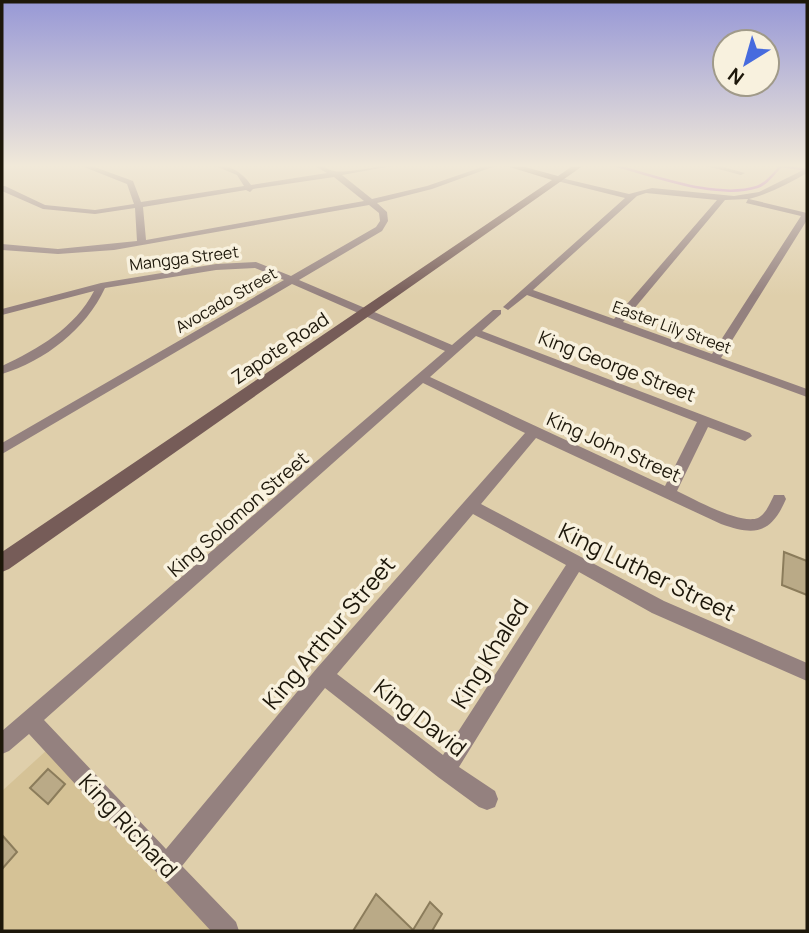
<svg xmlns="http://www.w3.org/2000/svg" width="809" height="933" viewBox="0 0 809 933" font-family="Manrope,sans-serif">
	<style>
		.built { fill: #d5c296 }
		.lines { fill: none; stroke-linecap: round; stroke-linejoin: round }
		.stream { stroke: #bd6ebc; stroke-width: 2.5 }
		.building { fill: #baaa87; stroke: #8b7c5b; stroke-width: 2 }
		.street { fill: #94817f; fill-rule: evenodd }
		.secondary { fill: #765c58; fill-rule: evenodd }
		.labels { text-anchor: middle; stroke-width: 7; stroke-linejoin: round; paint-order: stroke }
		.far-street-label { font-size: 16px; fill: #1d170a; stroke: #f8f1de }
		.street-label { font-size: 19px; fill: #1d170a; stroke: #f8f1de }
		.near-street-label { font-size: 23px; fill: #1d170a; stroke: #f8f1de }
	</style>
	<rect width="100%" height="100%" fill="#dfcfab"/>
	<!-- built -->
	<path class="built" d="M47,750l180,181h-225v-140z"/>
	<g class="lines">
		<!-- stream -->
		<path class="stream" d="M613,165c40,10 103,35 144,22 10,-3 17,-14 24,-21l26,4"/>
	</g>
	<!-- building -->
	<path class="building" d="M784,552l23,9v34l-25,-10z
		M48,769l17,15 -17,20 -18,-16z
		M2,835l15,17 -15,17z
		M376,894l37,36 17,-28 12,12 -10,17h-79z"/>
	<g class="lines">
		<!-- street -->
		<path class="street" d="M79,165h10l44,16 8,21 103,-16 -7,-11 -24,-10c17,0 28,6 38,20l76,-12 -14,-8c9,0 13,4 21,6 10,3 49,-6 63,-6l-55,10 30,24 55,-13 61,-21h10l-66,24 -55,14 10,9 1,9 -6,10 -83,49 153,65 41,-35h8v4l-19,17 268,102 2,3 -7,5 -37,-14 -31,64c17,8 63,34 81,27 8,-4 12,-15 16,-23h10l2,4c-15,35 -31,37 -65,25l-185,-86 -55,66 183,97 143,62v18l-155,-68 -73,-41 -120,195 36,24 3,8 -3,8 -8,3 -8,-3 -41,-30 -113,-89 -143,178 54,56 3,9h-28l-182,-197 -20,17 -7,3v-23l443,-380 -153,-67 -290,170v-11l282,-163 -29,-12 -39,2 -111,18c-19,41 -60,73 -103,86v-8c36,-17 73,-38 92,-75l-92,24v-6l99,-26 115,-19 40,-2 35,14 85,-49 4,-6 -1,-8 -10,-8 -255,45 -56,4 -56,-4v-6l56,5 79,-8 -2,-33 -40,6 -52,-5 -41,-18v-5h3l40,19 50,5 39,-6 -7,-20zM334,177l30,24 -218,39 -3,-33 103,-17 4,2 3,-3zM476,336l221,86 -32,64 -235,-109zM423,383l102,50 -208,235 -151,181 -122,-129zM473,514l93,51 -123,190 -106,-81z
			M703,165h13l29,8 -4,2z
			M807,168v5c-19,11 -36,20 -58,26l58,14v7l-86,138 86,31v8l-280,-102 -19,15 -5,-3 122,-109 -68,-17v-4l72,17 23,-6 82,8 25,-4zM646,193l71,7 -103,119 -81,-29 104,-94zM748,199l-2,4 55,13 -89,138 -89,-32 102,-122z"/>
		<!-- secondary -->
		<path class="secondary" d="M503,165h15l40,11 16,-11h10l-575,404 -7,3v-20l550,-372z"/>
	</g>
	<!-- sky -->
	<linearGradient id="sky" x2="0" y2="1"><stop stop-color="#9798d6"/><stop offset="0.56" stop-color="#f1e9d9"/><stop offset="1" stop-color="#f1e9d9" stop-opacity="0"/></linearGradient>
	<rect width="809" height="296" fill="url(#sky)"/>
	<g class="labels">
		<!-- far-street labels -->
		<g class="far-street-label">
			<text transform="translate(184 258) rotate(-7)" y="6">Mangga Street</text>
			<text transform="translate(226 300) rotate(-30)" y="6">Avocado Street</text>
			<text transform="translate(672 327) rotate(20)" y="6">Easter Lily Street</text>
		</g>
		<!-- street labels -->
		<g class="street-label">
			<text transform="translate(280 348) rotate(-34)" y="7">Zapote Road</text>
			<text transform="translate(617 366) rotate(21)" y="7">King George Street</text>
			<text transform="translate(614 447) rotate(24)" y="7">King John Street</text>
			<text transform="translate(238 514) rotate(-41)" y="7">King Solomon Street</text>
		</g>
		<!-- near-street labels -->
		<g class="near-street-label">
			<text transform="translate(647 572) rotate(26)" y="8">King Luther Street</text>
			<text transform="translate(329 633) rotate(-50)" y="8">King Arthur Street</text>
			<text transform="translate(490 654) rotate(-58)" y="8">King Khaled</text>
			<text transform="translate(420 718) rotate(38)" y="8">King David</text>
			<text transform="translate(128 826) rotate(47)" y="8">King Richard</text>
		</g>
	</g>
	<!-- border -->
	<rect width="809" height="933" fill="none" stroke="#1d170a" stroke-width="7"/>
	<!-- north arrow -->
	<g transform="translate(746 63) rotate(217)"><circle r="33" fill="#f8f1de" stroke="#a09a89" stroke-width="2"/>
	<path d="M0-5L12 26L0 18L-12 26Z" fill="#476bde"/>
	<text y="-10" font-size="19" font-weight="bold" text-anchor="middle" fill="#1d170a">N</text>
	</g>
</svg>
